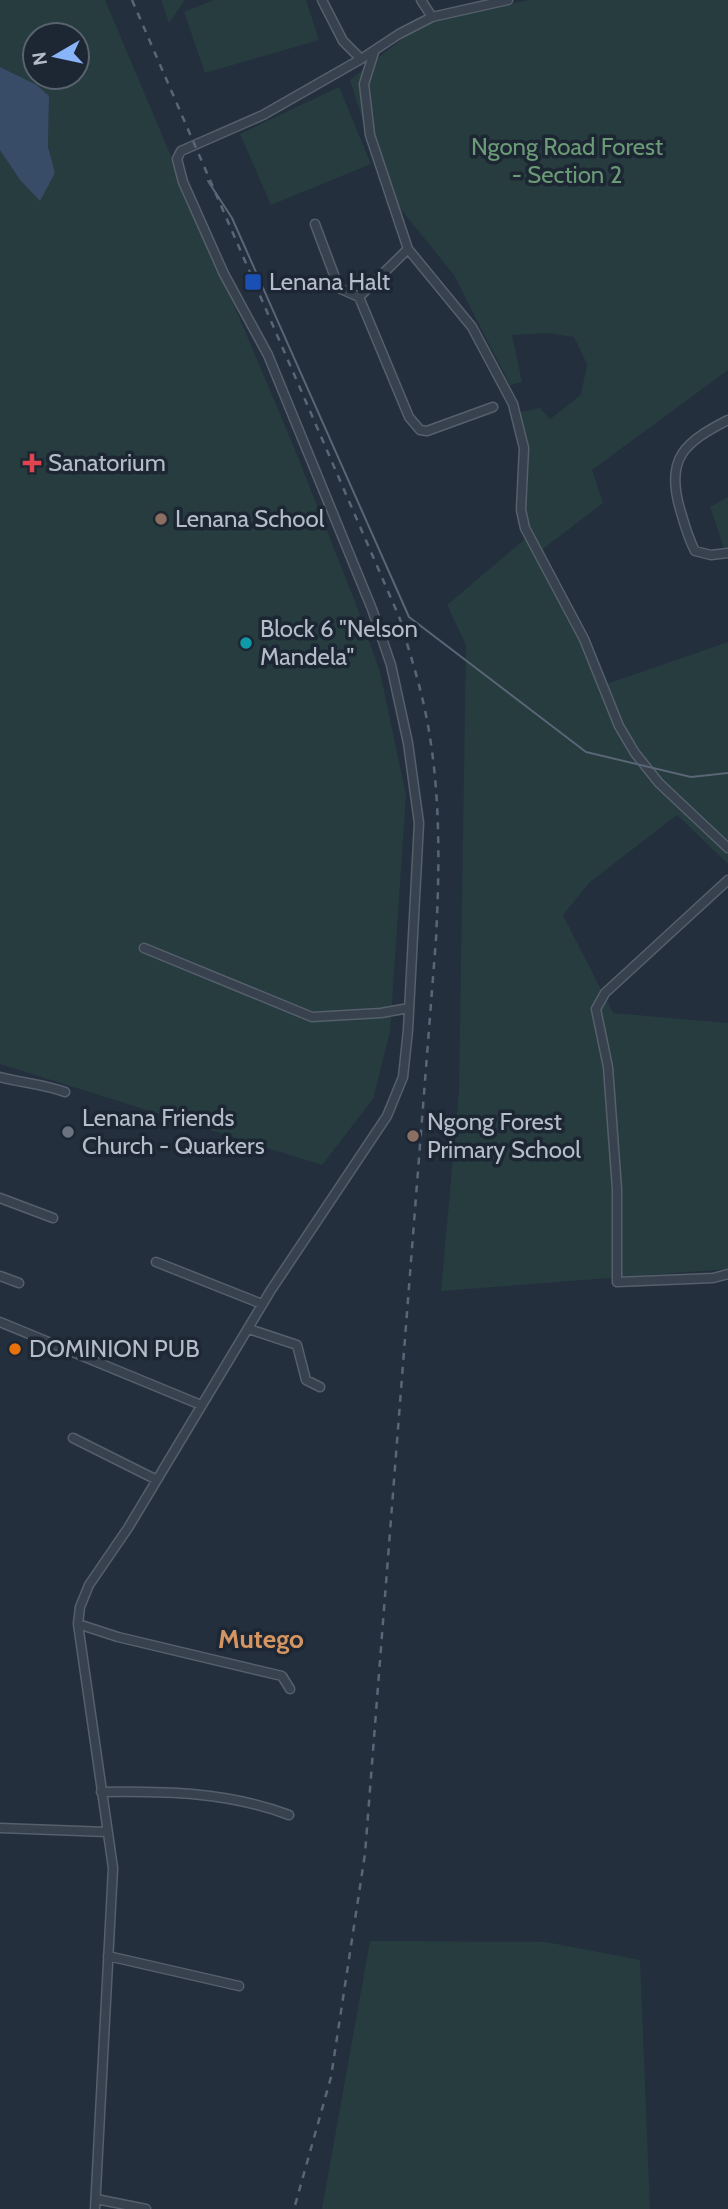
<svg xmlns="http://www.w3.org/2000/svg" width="728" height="2209" viewBox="0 0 728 2209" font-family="Cabin,sans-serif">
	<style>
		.green { fill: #263c3f; fill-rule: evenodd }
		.water { fill: #394c67 }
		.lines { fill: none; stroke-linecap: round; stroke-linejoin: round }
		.minor-casing { stroke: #565f6c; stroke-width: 11 }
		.minor { stroke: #38414e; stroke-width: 8 }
		.tram { stroke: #5a6575; stroke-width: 2 }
		.rail { stroke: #5a6575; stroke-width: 2.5; stroke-dasharray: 7 7; stroke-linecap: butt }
		.transit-dot { fill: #1a4fb4; stroke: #1d2633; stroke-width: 2.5 }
		.health-dot { fill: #e0444e; stroke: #1d2633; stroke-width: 2.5 }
		.education-dot { fill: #8d6e63; stroke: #1d2633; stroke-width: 2.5 }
		.culture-dot { fill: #0f9aa8; stroke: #1d2633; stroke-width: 2.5 }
		.worship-dot { fill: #6b7280; stroke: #1d2633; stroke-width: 2.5 }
		.food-dot { fill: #e8710a; stroke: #1d2633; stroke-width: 2.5 }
		.labels { text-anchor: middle; stroke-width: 7; stroke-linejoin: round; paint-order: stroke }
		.park-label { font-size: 24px; fill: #6b9a76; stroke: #1d2633 }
		.poi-label { font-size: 24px; fill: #b4bcc9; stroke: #1d2633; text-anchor: start }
		.neighbourhood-label { font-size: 26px; font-weight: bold; fill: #d59563; stroke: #1d2633 }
	</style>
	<rect width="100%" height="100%" fill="#242f3e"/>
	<!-- green -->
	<path class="green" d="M0,0h105l186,440 63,159 26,73 26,123 -16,237 -17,67 -51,66 -322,-101v-914l20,30 20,21 14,-28 -6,-26 1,-51 -12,-11 -37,-18zM35,35h42v42h-42z
		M161,0h24l-16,23z
		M214,0h92l13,40 -114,33 -21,-61z
		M529,0h199v370l-136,100 11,33 -60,46 55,138 130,-45v222l-51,-49 -87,67 -27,33 50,98 115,10v246l-287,22 18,-200 7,-446 -19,-40 78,-66 4,-89 -9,-38 20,-4 10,11 31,-24 6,-31 -13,-27 -28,-4 -34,2 10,47 -12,3 -56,-110 -69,-85 -35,-110 72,-57z
		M339,87l32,77 -100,41 -31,-71z
		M728,497v63l-18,-53z
		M370,1941l176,1 94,18 10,249h-328z"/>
	<!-- water -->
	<path class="water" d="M0,67l37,18 12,11 -1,51 7,26 -15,28 -20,-21 -20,-30z"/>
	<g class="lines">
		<!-- minor casing -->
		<g class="minor-casing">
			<path id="minor" d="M322,0l21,41 18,18 38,-25 33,-17 76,-17
				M421,0l11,17
				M374,52l-10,32 6,51 38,114 64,78 41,77 11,44 -3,62 4,18 59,111 35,87 16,27 24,30 69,65
				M315,224l24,64 20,9
				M408,249l-49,48 50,120 11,13 7,1 66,-24
				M728,420c-43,22 -63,38 -48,89 4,14 8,29 15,42l16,4 17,-2
				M728,880l-123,113 -9,16 12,58 9,122v93l96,-4 15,-4
				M144,948l168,69 69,-4 28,-5
				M0,1077c23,6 43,7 65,15
				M0,1198l53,20
				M156,1262l106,42
				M0,1276l19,7
				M0,1322l201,83
				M249,1329l48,16 9,35 14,7
				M73,1438l82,41
				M78,1624l40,13 164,39 8,13
				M101,1792c65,-1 127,0 188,23
				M0,1828l107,4
				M108,1956l131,30
				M96,2199l50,10
				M95,2209l18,-341 -35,-244 2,-17 9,-22 39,-57 143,-238 116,-174 16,-39 5,-47 11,-207 -11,-80 -17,-78 -19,-56 -104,-254 -44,-81 -41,-92 -6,-23 4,-8 82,-36 98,-56"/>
		</g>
		<!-- minor -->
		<use href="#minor" class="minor"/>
		<!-- tram -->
		<path class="tram" d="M208,181l24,37 177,399 177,135 105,25 37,-4"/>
		<!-- rail -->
		<path class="rail" d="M132,0l268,619c7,26 16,52 22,78 19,79 18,162 14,242l-71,915 -34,223 -37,132"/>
	</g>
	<!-- markers -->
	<rect class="transit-dot" x="244" y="273" width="18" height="18" rx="3.5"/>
	<path class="health-dot" d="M28.5 452.5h7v7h7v7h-7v7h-7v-7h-7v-7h7z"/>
	<g class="education-dot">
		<circle cx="161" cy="519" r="7"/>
		<circle cx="413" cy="1136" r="7"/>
	</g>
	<circle class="culture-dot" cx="246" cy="643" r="7"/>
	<circle class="worship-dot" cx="68" cy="1132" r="7"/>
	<circle class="food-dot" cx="15" cy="1349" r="7"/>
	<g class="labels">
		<!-- park labels -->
		<g class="park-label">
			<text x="567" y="155">Ngong Road Forest<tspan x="567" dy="28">- Section 2</tspan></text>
		</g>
		<!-- poi labels -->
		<g class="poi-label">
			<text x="269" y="290">Lenana Halt</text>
			<text x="48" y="471">Sanatorium</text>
			<text x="175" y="527">Lenana School</text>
			<text x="260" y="637">Block 6 "Nelson<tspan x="260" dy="28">Mandela"</tspan></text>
			<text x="82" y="1126">Lenana Friends<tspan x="82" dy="28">Church - Quarkers</tspan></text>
			<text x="427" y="1130">Ngong Forest<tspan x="427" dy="28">Primary School</tspan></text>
			<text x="29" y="1357">DOMINION PUB</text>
		</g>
		<!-- neighbourhood labels -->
		<g class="neighbourhood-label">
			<text x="261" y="1648">Mutego</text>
		</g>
	</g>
	<!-- north arrow -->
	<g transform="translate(56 56) rotate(261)"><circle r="33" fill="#1d2633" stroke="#59626f" stroke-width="2"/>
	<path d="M0-5L12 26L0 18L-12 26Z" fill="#8ab4f8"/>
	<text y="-10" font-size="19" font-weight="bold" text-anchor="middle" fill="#b4bcc9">N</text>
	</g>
</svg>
